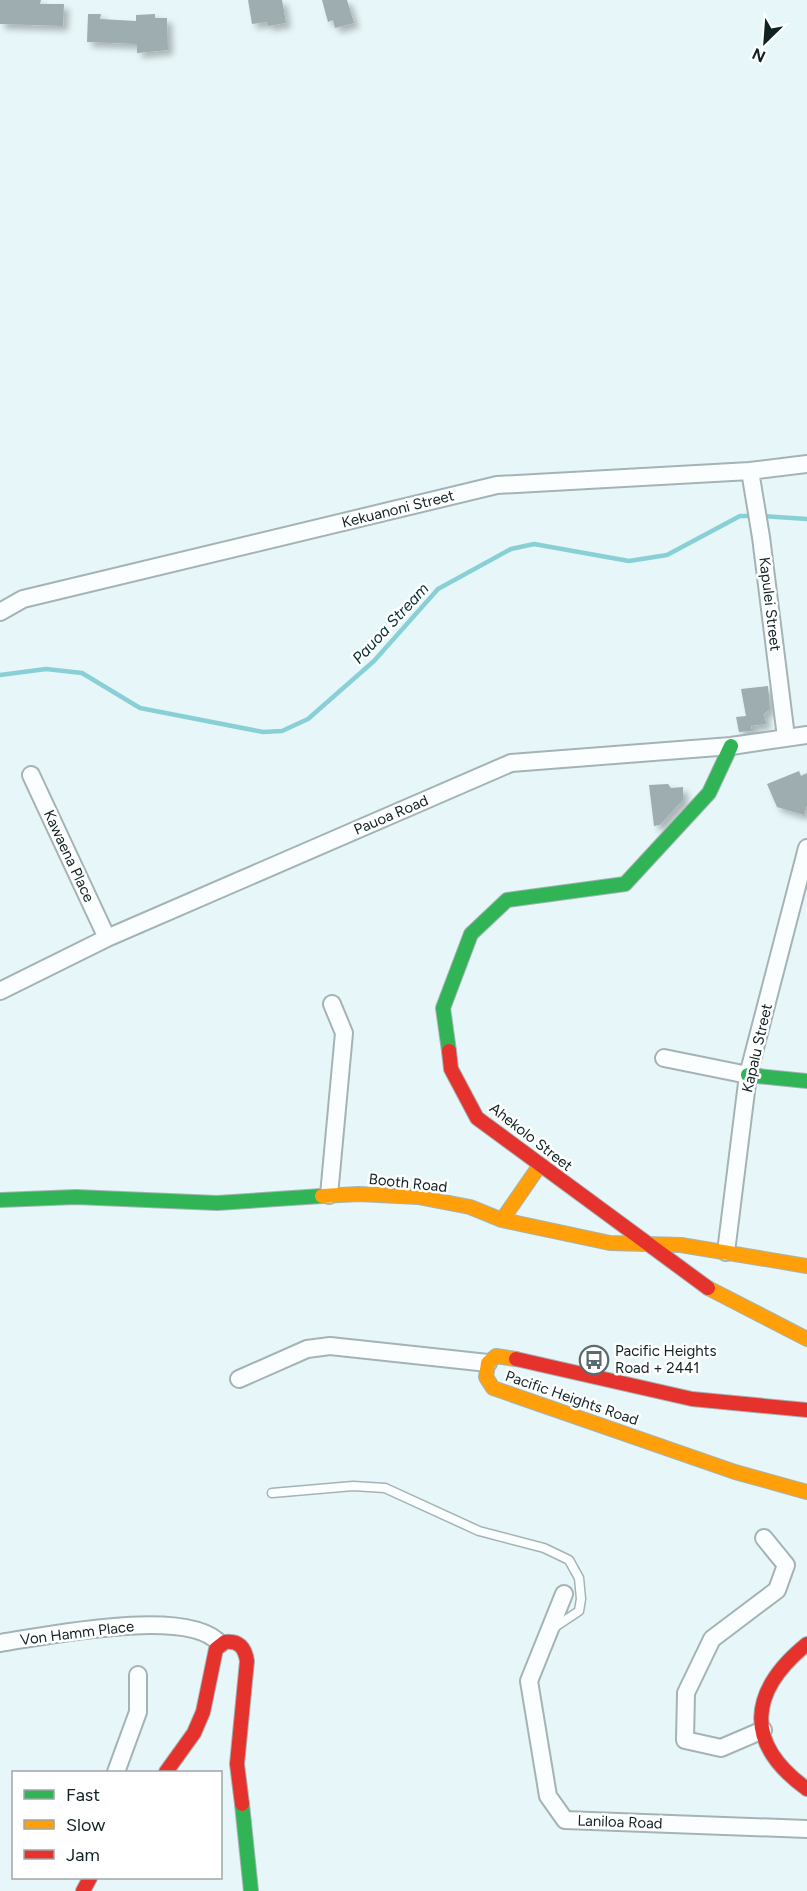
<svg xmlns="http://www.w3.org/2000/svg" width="807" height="1891" viewBox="0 0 807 1891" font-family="Figtree,sans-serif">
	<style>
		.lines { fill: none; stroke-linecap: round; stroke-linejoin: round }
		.stream { stroke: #88d0d6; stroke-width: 4.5 }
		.building { fill: #9eadaf; filter: url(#shadow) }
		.lane-casing { stroke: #a4b3b5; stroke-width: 11 }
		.street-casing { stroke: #a4b3b5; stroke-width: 20 }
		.fast-casing { stroke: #a4b3b5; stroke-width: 16 }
		.slow-casing { stroke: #a4b3b5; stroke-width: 16 }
		.jam-casing { stroke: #a4b3b5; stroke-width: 16 }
		.lane { stroke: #fbfefe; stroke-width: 8 }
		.street { stroke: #fbfefe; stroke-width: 16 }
		.fast { stroke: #30b455; stroke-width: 14 }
		.slow { stroke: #ff9f0a; stroke-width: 14 }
		.jam { stroke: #e5322d; stroke-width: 14 }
		.labels { text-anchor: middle; stroke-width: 5; stroke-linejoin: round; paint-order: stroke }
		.street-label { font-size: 15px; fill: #102223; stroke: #fff }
		.poi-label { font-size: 15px; fill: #102223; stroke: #fff; text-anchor: start }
		.water-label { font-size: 16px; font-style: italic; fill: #003135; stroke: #fff }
	</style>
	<defs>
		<filter id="shadow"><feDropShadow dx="5" dy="5" stdDeviation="3" flood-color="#0004"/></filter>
	</defs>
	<rect width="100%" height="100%" fill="#e7f6f8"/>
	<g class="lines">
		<!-- stream -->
		<path class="stream" d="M762,516l45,3
			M0,675l46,-6 36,4 58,35 123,24 19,-1 26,-12 66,-58 64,-72 73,-40 23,-5 95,17 38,-6 73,-39h13"/>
	</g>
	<!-- building -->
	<path class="building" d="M0,0h41l-1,4h24l-1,22 -63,-2z
		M248,0h34l4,23 -18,3 -1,-4 -15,2z
		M322,0h25l7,23 -19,5 -2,-8 -5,2z
		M88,14h13l-1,5 36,2v-6l19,-1v4h12l1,32 -31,3v-9l-50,-2z
		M768,686l2,23 -6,5 2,10 -15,2 1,5 -13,1 -3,-15 10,-1 -5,-27z
		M799,771l2,5 6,-3v32l-3,10 -27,-8 -10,-23z
		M668,784l3,4 12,-1v13l-23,25 -6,1 -5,-41z"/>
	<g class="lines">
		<!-- lane casing -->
		<g class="lane-casing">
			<path id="lane" d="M272,1493l81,-7 32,2 94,43 65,17 25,12 10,18 2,21 -2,12 -27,18"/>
		</g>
		<!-- street casing -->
		<g class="street-casing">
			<path id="street" d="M750,471l11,66 25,200
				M0,612l23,-13 474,-114 253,-14 57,-7
				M31,775l76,163
				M0,991l107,-53 404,-175 220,-17 76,-11
				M664,1058l84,17
				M329,1195l15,-162 -12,-29
				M726,1252l22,-177 59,-227
				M239,1379l68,-30 23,-3 158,17
				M564,1594l-35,87 19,115 17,24 242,9
				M0,1643c45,-7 190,-37 220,1
				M763,1730l-42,18 -36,-8 1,-47 26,-54 65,-49 9,-25 -22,-27
				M116,1772l22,-60v-37"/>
		</g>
		<!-- fast casing -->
		<g class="fast-casing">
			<path id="fast" d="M449,1051l-6,-43 28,-74 36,-34 118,-16 84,-91 22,-47
				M748,1075l59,6
				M0,1200l76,-3 141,6 105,-7
				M242,1804l9,87"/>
		</g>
		<!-- slow casing -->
		<g class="slow-casing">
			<path id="slow" d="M322,1196l37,-2 59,3 52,10 32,13 108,23 71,2 126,21
				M502,1220l38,-55
				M708,1288l99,51
				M516,1359l-20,-3 -8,7 -2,14 7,11 242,84 72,20"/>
		</g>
		<!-- jam casing -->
		<g class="jam-casing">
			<path id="jam" d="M449,1051l2,18 26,49 231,170
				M516,1359l176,40 115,11
				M807,1644c-58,47 -64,99 0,145
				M166,1772l28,-39 9,-21 13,-63 9,-7c14,-2 20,6 22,19l-10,103 5,40
				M83,1891l7,-13"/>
		</g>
		<!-- lane -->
		<use href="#lane" class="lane"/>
		<!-- street -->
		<use href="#street" class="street"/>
		<!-- fast -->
		<use href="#fast" class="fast"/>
		<!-- slow -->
		<use href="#slow" class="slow"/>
		<!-- jam -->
		<use href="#jam" class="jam"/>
	</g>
	<!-- icons -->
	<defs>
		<g id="bus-ring" transform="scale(1.5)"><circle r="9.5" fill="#fff" stroke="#5b6c6e" stroke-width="1.5"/><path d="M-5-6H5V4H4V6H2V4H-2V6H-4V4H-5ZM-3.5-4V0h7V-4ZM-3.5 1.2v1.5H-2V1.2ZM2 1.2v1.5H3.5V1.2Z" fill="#5b6c6e"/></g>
	</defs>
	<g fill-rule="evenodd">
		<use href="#bus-ring" x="594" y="1360"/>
	</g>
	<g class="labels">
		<!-- street labels -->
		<g class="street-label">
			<text transform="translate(398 509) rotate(-14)" y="5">Kekuanoni Street</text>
			<text transform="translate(770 604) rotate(83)" y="5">Kapulei Street</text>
			<text transform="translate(391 815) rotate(-23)" y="5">Pauoa Road</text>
			<text transform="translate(69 856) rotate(65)" y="5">Kawaena Place</text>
			<text transform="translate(757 1048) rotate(-77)" y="5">Kapalu Street</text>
			<text transform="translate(531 1137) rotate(38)" y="5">Ahekolo Street</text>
			<text transform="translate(408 1183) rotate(6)" y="5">Booth Road</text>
			<text transform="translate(572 1398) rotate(19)" y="5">Pacific Heights Road</text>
			<text transform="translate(77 1633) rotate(-7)" y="5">Von Hamm Place</text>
			<text transform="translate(620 1822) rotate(2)" y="5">Laniloa Road</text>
		</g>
		<!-- poi labels -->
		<g class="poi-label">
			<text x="615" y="1356">Pacific Heights<tspan x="615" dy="17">Road + 2441</tspan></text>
		</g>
		<!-- water labels -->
		<g class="water-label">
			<text transform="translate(390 623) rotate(-47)" y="6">Pauoa Stream</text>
		</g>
	</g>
	<!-- legend -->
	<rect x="12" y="1771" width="210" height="108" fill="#ffffff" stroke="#9fa7a7" stroke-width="1.5"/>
	<rect x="24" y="1790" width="30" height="9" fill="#30b455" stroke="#9fa7a7" stroke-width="1.5"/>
	<text x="66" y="1801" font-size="18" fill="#102223">Fast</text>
	<rect x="24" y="1820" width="30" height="9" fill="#ff9f0a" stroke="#9fa7a7" stroke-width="1.5"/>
	<text x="66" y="1831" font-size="18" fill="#102223">Slow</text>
	<rect x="24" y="1850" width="30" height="9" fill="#e5322d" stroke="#9fa7a7" stroke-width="1.5"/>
	<text x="66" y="1861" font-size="18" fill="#102223">Jam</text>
	<!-- north arrow -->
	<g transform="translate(765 42) rotate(205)" stroke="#ffffff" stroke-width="4.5" paint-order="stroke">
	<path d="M0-4.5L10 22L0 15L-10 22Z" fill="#102223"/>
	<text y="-9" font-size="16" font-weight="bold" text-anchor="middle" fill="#102223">N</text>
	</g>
</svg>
